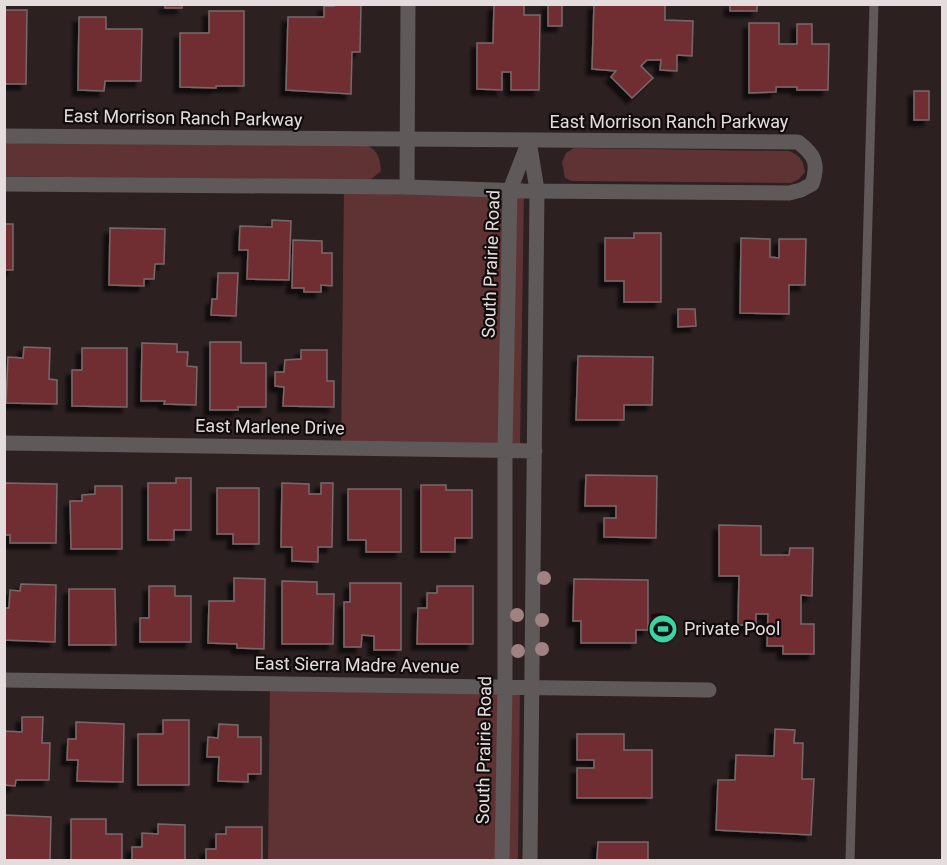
<svg xmlns="http://www.w3.org/2000/svg" width="947" height="865" viewBox="0 0 947 865" font-family="Roboto,sans-serif">
	<style>
		.green { fill: #5f3234 }
		.water { fill: #2c0007 }
		.building { fill: #702e33; stroke: #786969; stroke-width: 1.5; filter: url(#shadow) }
		.lines { fill: none; stroke-linecap: round; stroke-linejoin: round }
		.service { stroke: #5f5959; stroke-width: 9 }
		.minor { stroke: #5f5959; stroke-width: 15 }
		.tertiary { stroke: #5f5959; stroke-width: 15 }
		.tree { fill: #a08283 }
		.labels { text-anchor: middle; stroke-width: 4.5; stroke-linejoin: round; paint-order: stroke }
		.street-label { font-size: 18px; fill: #e5dcdd; stroke: #110c0c }
		.poi-label { font-size: 18px; fill: #e5dcdd; stroke: #110c0c; text-anchor: start }
	</style>
	<defs>
		<filter id="shadow"><feDropShadow dx="-5.5" dy="5.5" stdDeviation="1.5" flood-color="#0009"/></filter>
	</defs>
	<rect width="100%" height="100%" fill="#2c2021"/>
	<!-- green -->
	<path class="green" d="M5,143l364,3c10,7 11,13 12,25l-13,11 -363,-6z
		M574,148l215,3c12,5 14,9 16,21l-6,7 -8,4 -219,-2 -7,-3 -3,-16 4,-9z
		M344,187l180,4 -4,259 -179,-3z
		M270,683l250,4 -2,173h-250z"/>
	<!-- water -->
	<path class="water" d="M662,613l8,6c0,4 0,10 -1,15 -1,5 -9,13 -14,7 -6,-4 0,-8 1,-13 1,-4 -4,-6 -5,-12l1,-2z"/>
	<!-- building -->
	<path class="building" d="M165,4h17v4h-17z
		M334,4h27l-1,48h-8l-1,42 -65,-4 2,-73h36v-11h10z
		M548,4h14v22h-14z
		M594,4h71v16l28,1 -1,35 -15,-1v16l-17,-1 1,-10h-14l-6,6 12,12 -21,20 -21,-21 5,-6 -24,-2z
		M730,4h27v7h-27z
		M494,5h30v10h16l-1,75h-28v-18h-9v18l-25,-1v-46h16z
		M4,10h23l-1,74h-22z
		M209,11h35v75h-28v2l-36,-1v-54h29z
		M79,17h27v12h36l-1,52h-36l-1,10 -26,-1z
		M749,23h30v21h18v-20h15v20h17l-1,46h-31v-3h-21v5l-27,1z
		M914,91h15v29h-15z
		M272,220l19,1 -2,59 -42,-1 1,-29h-9l1,-24 32,1z
		M4,224h9v46h-9z
		M110,228l55,1 -1,35h-9l-1,15h-10v7l-35,-1z
		M634,233h27v69h-37v-21h-19v-43h29z
		M741,238l29,1v18l9,1v-19h27l-1,46h-16v29l-49,-1z
		M293,240l29,1v12h10v33l-11,-1v7h-17v-4h-12z
		M218,273h20l-2,43 -25,-1 1,-16h5z
		M678,309h17l1,17 -18,1z
		M210,342h31v21h25v44h-28v3h-28z
		M142,343l35,1v8h11l-1,14 10,1 -1,38 -32,-1 1,-3h-24z
		M24,347l26,1 -1,31 8,1v24l-51,-1 2,-46 15,1z
		M82,348h45v59l-55,-1v-36h10z
		M301,350h26v31h7v26l-51,-1 1,-19 -9,-1v-14h9l1,-12 16,-1z
		M578,356l75,1 -1,48h-28v15h-48z
		M586,475l71,1 -1,62 -52,-1v-19h12v-12h-31z
		M176,478h15v52h-17v10h-26v-57h28z
		M4,483l53,1 -1,59h-46v-8h-6z
		M282,483l27,1v10h12v-11h12l-1,64h-14v15l-26,-1v-14h-11z
		M421,485h25v5h26v48h-17v14h-34z
		M95,486h27v63h-51l-1,-48h12v-6l13,-1z
		M217,488h42v56h-26v-10h-16z
		M348,489h53v63h-35v-12h-18z
		M719,525l42,1v29h28l1,-7h23l-1,48 -11,-1v29h13v30h-31v-8h-16l1,-32h-12v11h-18l1,-49h-20z
		M234,578l31,1 -1,70 -27,-1v-4l-29,-1 1,-42h25z
		M574,579l74,1v50h-12v13h-55v-22h-8z
		M282,581l35,1v12h17l-1,50h-51z
		M350,583h51v67h-27v-14l-12,-1 -1,12h-17v-45h6z
		M21,584l35,1 -1,57 -51,-2v-32h5l1,-18 10,1z
		M149,586h26v10h16v46h-51v-24h9z
		M437,586h36v58h-56l1,-36h9v-15h10z
		M69,589h46l1,56h-47z
		M22,717h21l-1,26h8l-1,37h-33l-1,6 -11,-1v-54l18,1z
		M163,720h26v65h-51v-51h25z
		M76,722l48,2 -1,58 -46,-1 1,-21h-11l1,-21h8z
		M219,724l19,1v12h23v37h-13v8l-30,-1 1,-24h-12l1,-20 10,1z
		M775,729l20,1 -1,13h9l-1,36h12l-3,56 -95,-5 2,-50h17l1,-25 38,1z
		M577,734h47v16h28v48h-75v-30h17v-8h-17z
		M4,815l47,2 -1,43h-46z
		M71,819h35v15h16v26h-51z
		M158,824l27,1v35h-53v-13h10v-14l16,1z
		M226,827h36v33h-56v-11h10v-15h10z
		M598,842h50v18h-52l1,-1z"/>
	<g class="lines">
		<!-- service -->
		<path class="service" d="M850,860l24,-856"/>
		<!-- minor -->
		<path class="minor" d="M529,141l8,49 -7,670
			M407,187l1,-183
			M4,443l531,8
			M4,680l705,10
			M502,860l3,-173v-238l5,-259 19,-49"/>
		<!-- tertiary -->
		<path class="tertiary" d="M4,136l794,6c17,13 21,22 14,42l-11,6 -12,3 -265,-2 -117,-4 -403,-3"/>
	</g>
	<!-- trees -->
	<g class="tree">
		<circle cx="544" cy="578" r="7"/>
		<circle cx="517" cy="615" r="7"/>
		<circle cx="542" cy="620" r="7"/>
		<circle cx="542" cy="649" r="7"/>
		<circle cx="518" cy="651" r="7"/>
	</g>
	<!-- icons -->
	<defs>
		<g id="stadium-disc" transform="scale(1.5)"><circle r="9.5" fill="#3bd4a4" stroke="#110c0c"/><path d="M0-5a6.5 5 0 1 0 0 10a6.5 5 0 1 0 0-10ZM-3.5-1.8h7v3.6h-7Z" fill="#111"/></g>
	</defs>
	<g fill-rule="evenodd">
		<use href="#stadium-disc" x="663" y="629"/>
	</g>
	<g class="labels">
		<!-- street labels -->
		<g class="street-label">
			<text transform="translate(183 118) rotate(1)" y="6">East Morrison Ranch Parkway</text>
			<text x="669" y="128">East Morrison Ranch Parkway</text>
			<text transform="translate(491 264) rotate(-88)" y="6">South Prairie Road</text>
			<text transform="translate(270 427) rotate(1)" y="6">East Marlene Drive</text>
			<text transform="translate(357 665) rotate(1)" y="6">East Sierra Madre Avenue</text>
			<text transform="translate(484 750) rotate(-89)" y="6">South Prairie Road</text>
		</g>
		<!-- poi labels -->
		<g class="poi-label">
			<text x="684" y="635">Private Pool</text>
		</g>
	</g>
	<!-- border -->
	<rect width="947" height="865" fill="none" stroke="#e5dcdd" stroke-width="12"/>
</svg>
